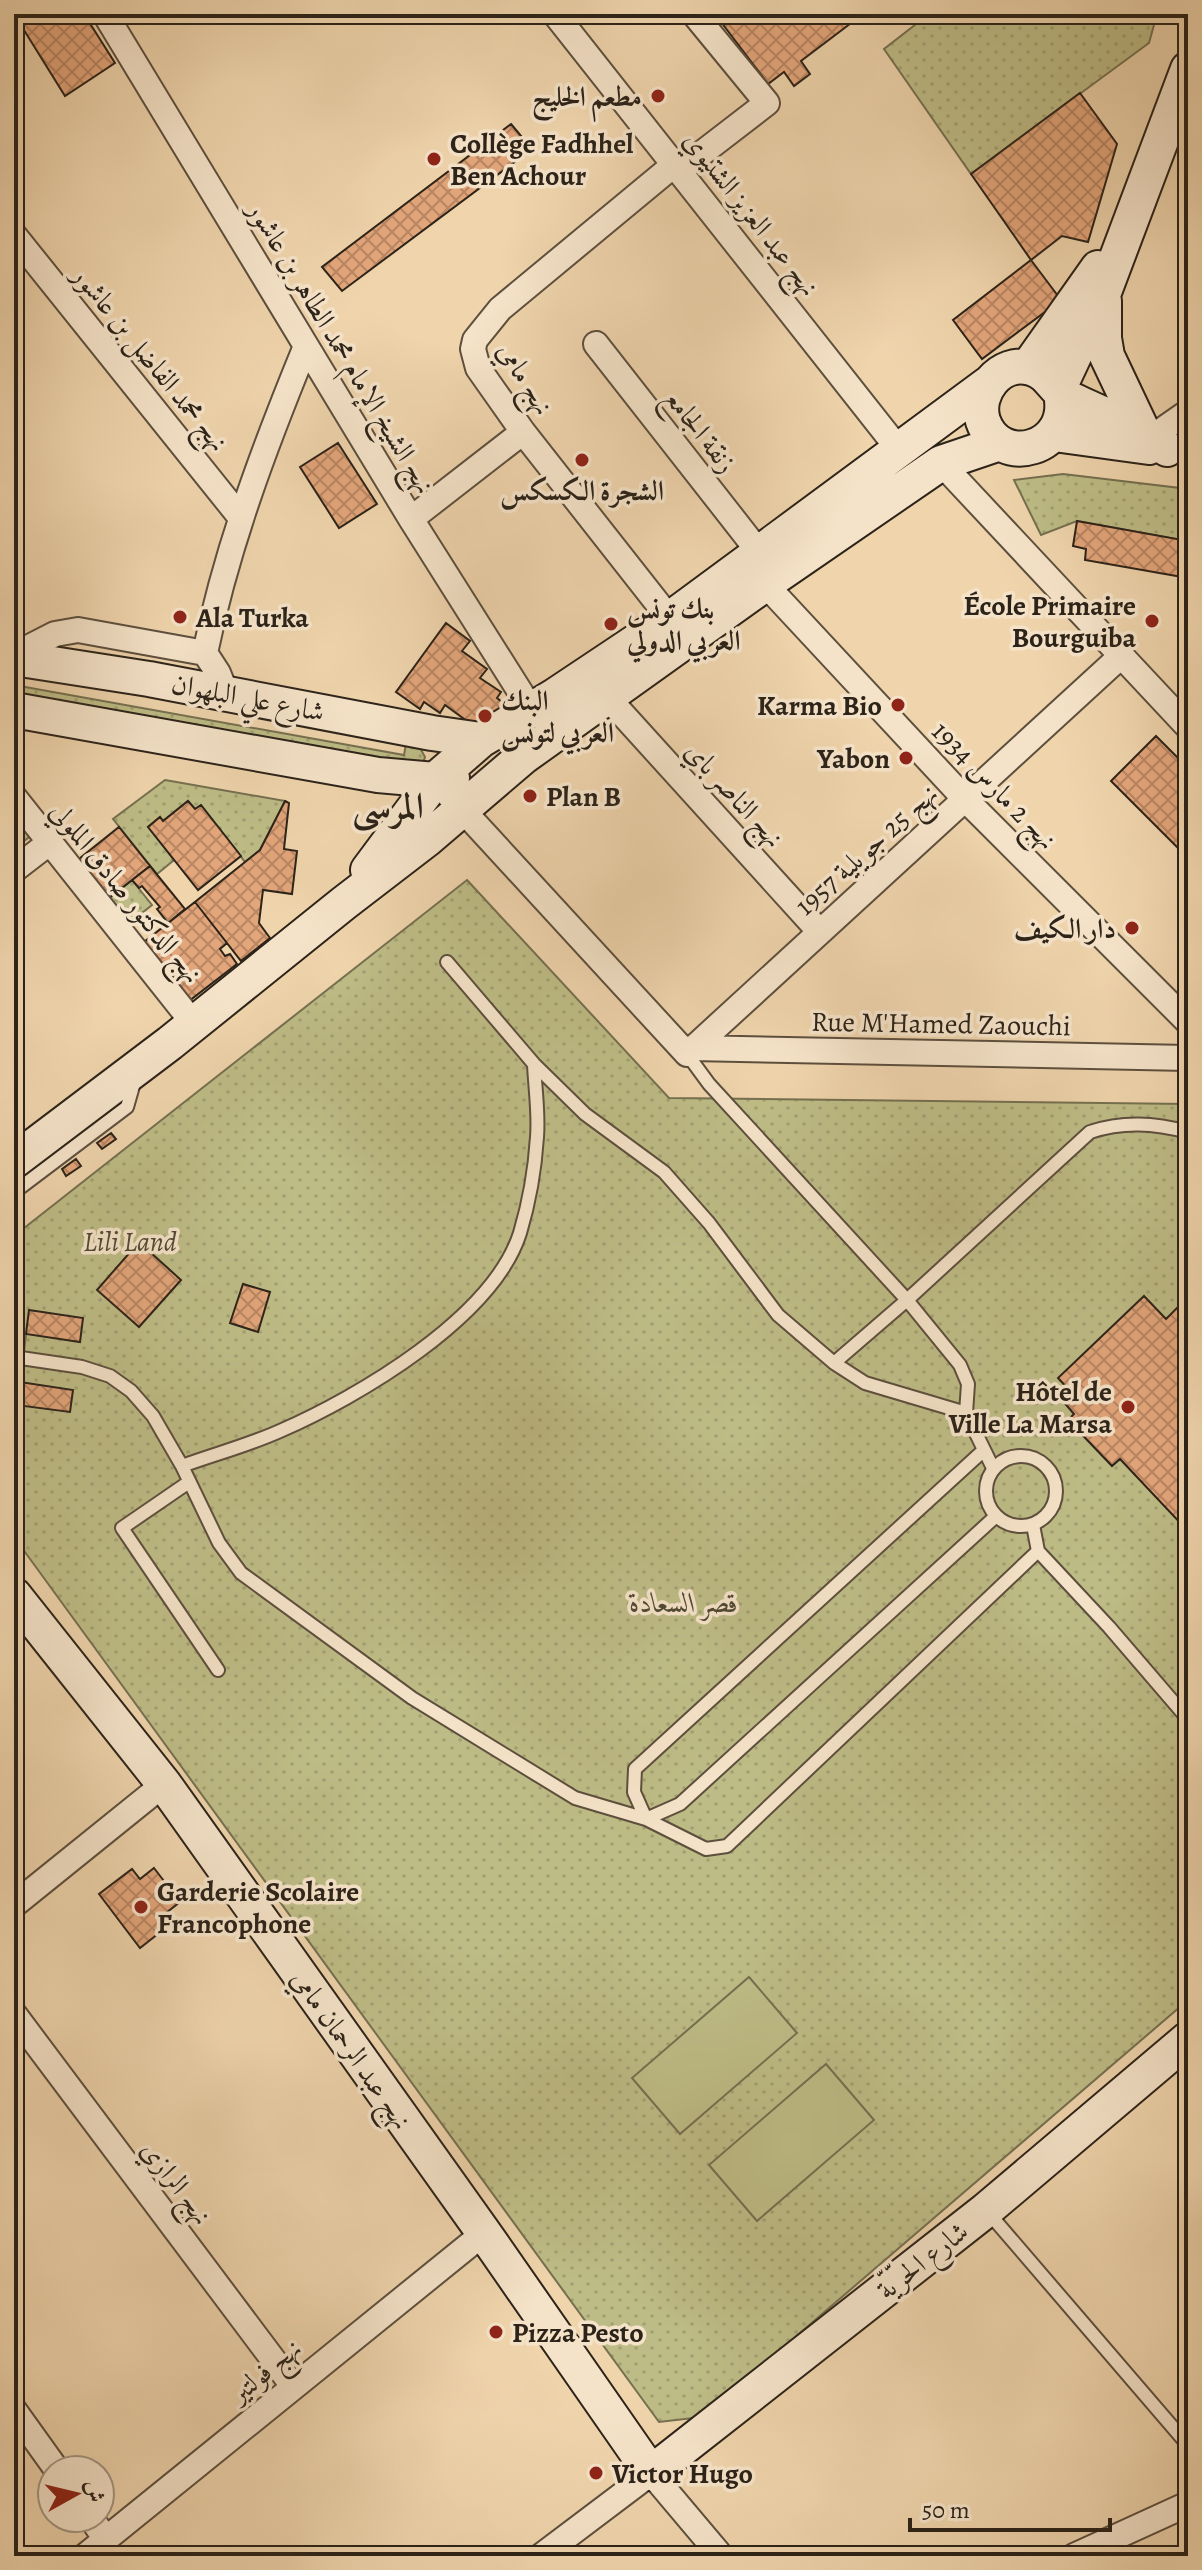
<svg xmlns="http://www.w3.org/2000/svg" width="1202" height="2570" viewBox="0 0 1202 2570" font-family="Alegreya,Amiri,serif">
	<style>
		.green { fill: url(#green-dots); stroke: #757050; stroke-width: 2 }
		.pitch { fill: #bebc86; stroke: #757050; stroke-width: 2 }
		.building { fill: url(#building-cross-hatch); stroke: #2c2319; stroke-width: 2 }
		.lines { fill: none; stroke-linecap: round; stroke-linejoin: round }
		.lane-casing { stroke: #5d4f3e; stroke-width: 16 }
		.street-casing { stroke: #5d4f3e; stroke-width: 28 }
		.secondary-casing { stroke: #2c2319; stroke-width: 38 }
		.lane { stroke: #f5e3c9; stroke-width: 12 }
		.street { stroke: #f5e3c9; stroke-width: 24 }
		.secondary { stroke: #f5e3c9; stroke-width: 34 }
		.poi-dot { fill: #8f2418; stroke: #f5e3c9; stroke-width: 3 }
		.labels { text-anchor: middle; stroke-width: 7; stroke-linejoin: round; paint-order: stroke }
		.poi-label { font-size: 28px; font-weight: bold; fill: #2c2319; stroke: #f5e3c9; text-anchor: start }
		.street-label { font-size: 28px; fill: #2c2319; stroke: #f5e3c9 }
		.park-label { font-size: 28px; font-style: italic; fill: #504934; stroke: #f5e3c9 }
		.district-label { font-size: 36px; font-weight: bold; fill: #2c2319; stroke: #f5e3c9 }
	</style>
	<defs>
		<pattern id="green-dots" width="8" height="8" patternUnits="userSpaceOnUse" patternTransform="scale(2)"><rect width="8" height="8" fill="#bebc86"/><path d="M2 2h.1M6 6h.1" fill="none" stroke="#a3a173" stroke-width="1.8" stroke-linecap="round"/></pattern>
		<pattern id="building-cross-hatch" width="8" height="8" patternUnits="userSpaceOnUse" patternTransform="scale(2)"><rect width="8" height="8" fill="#e3a57a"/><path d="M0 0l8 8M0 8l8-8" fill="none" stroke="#b88663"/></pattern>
	</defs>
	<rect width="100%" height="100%" fill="#efd4ac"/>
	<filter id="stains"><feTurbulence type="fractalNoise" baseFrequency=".0025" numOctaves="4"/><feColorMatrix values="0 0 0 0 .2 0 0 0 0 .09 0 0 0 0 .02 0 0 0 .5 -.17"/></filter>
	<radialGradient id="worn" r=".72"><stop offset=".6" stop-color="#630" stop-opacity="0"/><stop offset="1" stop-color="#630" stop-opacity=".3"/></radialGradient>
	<!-- green -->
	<path class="green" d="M929,14h228l-8,29 -178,131 -87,-125z
		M1063,474l125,15 -1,52 -110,-20 -36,14 -27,-55z
		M14,685l390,70 2,-11 13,2 6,11 -2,6 -6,4 -403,-68z
		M165,780l120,21 -25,49 -15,12 -44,-57 -6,4 -7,-8 -25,20 -3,-4 -12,10 26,33 -17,14 -44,-55z
		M14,811l19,23 -19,15z
		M132,880l20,25 -23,18 -20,-25z
		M467,880l202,218 519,6v896l-486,417 -43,5 -645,-885v-155h6l6,-47 -12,-2v-97z"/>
	<!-- pitch -->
	<path class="pitch" d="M749,1977l48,56 -117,101 -48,-56z
		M826,2064l48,56 -117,101 -48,-56z"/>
	<!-- building -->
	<path class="building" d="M14,14h70l31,49 -50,33z
		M715,14h148l-62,47 9,13 -16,12 -10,-14 -16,12z
		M1080,93l37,51 -29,98 -26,-6 -31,24 -60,-86z
		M511,124l21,25 -190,142 -20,-24z
		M1031,260l30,40 -79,59 -29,-39z
		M338,443l39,61 -38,24 -39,-61z
		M1077,521l111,20v37l-103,-18 1,-11 -13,-3z
		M446,623l24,18 -8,10 25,18 -7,9 21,14 -4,6 10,8 -21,29 -41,-30 -5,8 -16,-11 -4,7 -24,-17z
		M1156,736l32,32v90l-77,-77z
		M188,801l7,8 6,-4 40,51 -43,34 -50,-63 12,-10 3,4z
		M285,801l4,2 -5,46 13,2 -5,43 -29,-4 -4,33 11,15 -29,23 -46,-59 65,-52z
		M119,827l31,39 -41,32 -30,-39z
		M150,866l35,43 -17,14 -11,-14 3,-2 -18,-21 -3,2 -7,-8z
		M195,902l32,41 -7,6 5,7 5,-2 7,10 -48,37 -45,-59z
		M111,1133l5,6 -14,10 -5,-6z
		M76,1159l5,7 -15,10 -4,-7z
		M139,1242l42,38 -42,47 -42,-37z
		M243,1284l27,8 -12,40 -28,-9z
		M1144,1296l22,23 15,-15 7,8v213l-3,3 -65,-69 -8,7 -44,-46 6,-6 -12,-14 9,-8 -13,-14z
		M29,1310l54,8 -3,24 -54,-8z
		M20,1382l53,8 -3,22 -54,-7z
		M154,1868l26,34 -14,11 7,9 -33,26 -41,-54 33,-25 8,10z"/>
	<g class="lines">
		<!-- lane casing -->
		<g class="lane-casing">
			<path id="lane" d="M447,962l87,102 51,50 79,58 45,51 69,92 56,48 31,20 101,30 27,55
				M687,1054l22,30 198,216 53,65 8,19 -2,29
				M14,1188l7,-1 106,-80 8,-28
				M14,1357l68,10 28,9 21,15 22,25 29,50 37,77 22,30 171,125 163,100 71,21 34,-15 315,-287
				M834,1363l73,-63 183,-168c33,-11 64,-9 98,0
				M984,1450l-349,319 -1,23 12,27 60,30 21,-3 311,-295
				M986 1491a35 35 0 1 1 70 0a35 35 0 1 1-70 0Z
				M182,1466c33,-12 67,-21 98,-35 78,-34 213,-113 240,-198 9,-30 15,-65 17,-96 2,-24 -2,-49 -3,-73
				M189,1482l-67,46 96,142
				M1033,1525l5,26 71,76 79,92
				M987,2211l201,234"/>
		</g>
		<!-- street casing -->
		<g class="street-casing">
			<path id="street" d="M105,14l306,505 120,190
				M555,14l345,437
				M680,170l87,-67 -73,-89
				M14,235l227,283
				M596,344l163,208
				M1149,447l3,-10 36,-25
				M941,463l247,264
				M411,519l112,-87
				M765,584l200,215 223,223
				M670,619l-147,-187 -45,-64 -5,-19 2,-9 25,-31 175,-145
				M205,653c22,-107 60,-207 101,-307
				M14,655l41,-21 23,-4 127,23 13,20 8,20
				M607,697l213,235
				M435,780l252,274 434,-398
				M14,797l180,227
				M14,870l35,-27
				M692,1048l496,10
				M14,1905l150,-121
				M14,2014l279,372
				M14,2410l43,60
				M91,2518l14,20
				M85,2556l399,-323
				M541,2556l110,-83 70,83
				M1074,2556l114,-52"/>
		</g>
		<!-- secondary casing -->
		<g class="secondary-casing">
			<path id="secondary" d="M1104,301v37l3,18 36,76
				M1028,367l70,-99
				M1059,388l45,-96 84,-223
				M1061,394c12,55 -61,76 -78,27 -9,-28 17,-62 48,-53 17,5 20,17 32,26 5,5 15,8 22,12 28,13 57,23 82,43
				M1054,434l95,13
				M14,658l135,21 283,54 49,7
				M14,710l364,65 57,5 17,-2
				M368,870l67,-90 46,-40 75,-45 114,-76 318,-235
				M14,1161l156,-118 174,-140 82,-63 97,-83 242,-173 176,-121 59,-20
				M14,1595l150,189 320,449 167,240 335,-263 202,-171"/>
		</g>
		<!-- lane -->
		<use href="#lane" class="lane"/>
		<!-- street -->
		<use href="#street" class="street"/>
		<!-- secondary -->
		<use href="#secondary" class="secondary"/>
	</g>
	<!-- markers -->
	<g class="poi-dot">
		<circle cx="658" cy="96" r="8"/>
		<circle cx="434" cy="159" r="8"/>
		<circle cx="582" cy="460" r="8"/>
		<circle cx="180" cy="617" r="8"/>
		<circle cx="1152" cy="621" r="8"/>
		<circle cx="611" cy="624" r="8"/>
		<circle cx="898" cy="705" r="8"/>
		<circle cx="485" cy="716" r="8"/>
		<circle cx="906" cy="758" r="8"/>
		<circle cx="530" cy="796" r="8"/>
		<circle cx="1132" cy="928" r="8"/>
		<circle cx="1128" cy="1407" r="8"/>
		<circle cx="141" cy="1907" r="8"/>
		<circle cx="496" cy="2332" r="8"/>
		<circle cx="596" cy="2473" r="8"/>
	</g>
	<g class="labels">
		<!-- poi labels -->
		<g class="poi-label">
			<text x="642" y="106" text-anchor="end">مطعم الخليج</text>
			<text x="450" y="153">Collège Fadhhel<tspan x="450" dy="32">Ben Achour</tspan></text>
			<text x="582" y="500" text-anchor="middle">الشجرة الكسكس</text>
			<text x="1136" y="615" text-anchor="end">École Primaire<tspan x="1136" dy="32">Bourguiba</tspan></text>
			<text x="627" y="618">بنك تونس<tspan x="627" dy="32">العربي الدولي</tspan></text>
			<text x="196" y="627">Ala Turka</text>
			<text x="501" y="710">البنك<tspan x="501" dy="32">العربي لتونس</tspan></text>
			<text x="882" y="715" text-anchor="end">Karma Bio</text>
			<text x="890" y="768" text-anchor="end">Yabon</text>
			<text x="546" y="806">Plan B</text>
			<text x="1116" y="938" text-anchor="end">دار الكيف</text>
			<text x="1112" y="1401" text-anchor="end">Hôtel de<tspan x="1112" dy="32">Ville La Marsa</tspan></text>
			<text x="157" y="1901">Garderie Scolaire<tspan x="157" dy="32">Francophone</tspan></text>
			<text x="512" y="2342">Pizza Pesto</text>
			<text x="612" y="2483">Victor Hugo</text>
		</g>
		<!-- street labels -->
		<g class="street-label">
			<text transform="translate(752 213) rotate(52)" y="10">نهج عبد العزيز الشتيوي</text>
			<text transform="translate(342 347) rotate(59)" y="10">نهج الشيخ الإمام محمد الطاهر بن عاشور</text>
			<text transform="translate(151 358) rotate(51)" y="10">نهج محمد الفاضل بن عاشور</text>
			<text transform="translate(526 378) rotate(58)" y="10">نهج مامي</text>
			<text transform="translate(701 430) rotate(52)" y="10">زنقة الجامع</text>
			<text transform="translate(248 697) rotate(11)" y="10">شارع علي البلهوان</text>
			<text transform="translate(995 785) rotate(46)" y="10">نهج 2 مارس 1934</text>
			<text transform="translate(735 794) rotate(48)" y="10">نهج الناصر باي</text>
			<text transform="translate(866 849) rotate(-42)" y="10">نهج 25 جويلية 1957</text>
			<text transform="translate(127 892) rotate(51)" y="10">نهج الدكتور صادق الملولي</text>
			<text transform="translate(941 1023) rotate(1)" y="10">Rue M'Hamed Zaouchi</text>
			<text transform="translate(352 2049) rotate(55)" y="10">نهج عبد الرحمان مامي</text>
			<text transform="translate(177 2182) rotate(53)" y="10">نهج الرازي</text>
			<text transform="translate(922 2260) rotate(-38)" y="10">شارع الحرّيّة</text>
			<text transform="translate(265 2370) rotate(-39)" y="10">نهج فولتير</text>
		</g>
		<!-- park labels -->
		<g class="park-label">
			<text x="130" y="1251">Lili Land</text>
			<text x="684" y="1612">قصر السعادة</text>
		</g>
		<!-- district labels -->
		<g class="district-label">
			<text x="388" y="818">المرسى</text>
		</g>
	</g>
	<!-- margin -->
	<rect width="1202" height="2570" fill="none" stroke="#efd4ac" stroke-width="48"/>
	<rect x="16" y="16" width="1170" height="2538" fill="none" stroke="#2c2319" stroke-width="4"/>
	<rect x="24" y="24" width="1154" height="2522" fill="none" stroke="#2c2319" stroke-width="2"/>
	<!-- north arrow -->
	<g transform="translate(76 2494) rotate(82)"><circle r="38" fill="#f5e3c9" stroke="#a59683" stroke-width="2"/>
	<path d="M0-6L14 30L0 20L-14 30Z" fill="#8f2418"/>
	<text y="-12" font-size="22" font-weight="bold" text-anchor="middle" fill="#2c2319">ش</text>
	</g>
	<!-- scale -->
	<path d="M910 2518v12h200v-12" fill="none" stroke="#2c2319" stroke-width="4"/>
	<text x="922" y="2518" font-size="24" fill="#2c2319" stroke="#f5e3c9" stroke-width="6" paint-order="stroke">50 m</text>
	<rect width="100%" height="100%" filter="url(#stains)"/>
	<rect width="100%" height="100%" fill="url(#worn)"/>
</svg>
